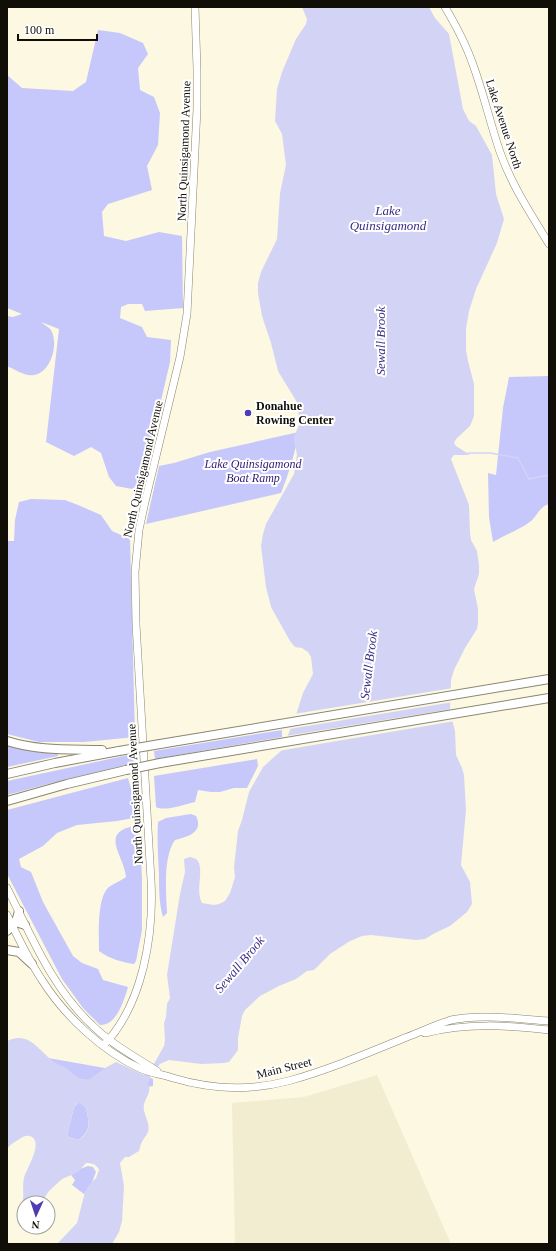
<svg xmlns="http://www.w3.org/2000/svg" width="556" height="1251" viewBox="0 0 556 1251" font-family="Georgia,serif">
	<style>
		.built { fill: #f2ecd0 }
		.green { fill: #c6c7fb }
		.water { fill: #d3d4f5; fill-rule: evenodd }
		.pier { fill: #fcf8e2 }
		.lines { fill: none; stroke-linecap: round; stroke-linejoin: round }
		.stream { stroke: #d3d4f5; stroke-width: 1.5 }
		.major-casing { stroke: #8a8673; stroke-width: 8 }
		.highway-casing { stroke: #8a8673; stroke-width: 10 }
		.major { stroke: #fff; stroke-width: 7 }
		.highway { stroke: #fff; stroke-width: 8 }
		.highway-bridge-casing { stroke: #8a8673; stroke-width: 10; stroke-linecap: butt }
		.highway-bridge { stroke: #fff; stroke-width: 8 }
		.poi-dot { fill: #4f3cb4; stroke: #fff; stroke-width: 1.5 }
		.labels { text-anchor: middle; stroke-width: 4; stroke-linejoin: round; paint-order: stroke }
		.street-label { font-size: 12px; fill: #100e07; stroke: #fff }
		.poi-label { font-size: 12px; font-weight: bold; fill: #100e07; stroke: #fff; text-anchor: start }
		.park-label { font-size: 12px; font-style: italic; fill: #2d1b73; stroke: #fff }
		.water-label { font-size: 13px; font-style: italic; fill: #392c84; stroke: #fff }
	</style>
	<rect width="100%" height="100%" fill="#fcf8e2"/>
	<!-- built -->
	<path class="built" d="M377,1075l74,169h-216l-3,-141 72,-6z"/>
	<!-- green -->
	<path class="green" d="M98,30l22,3 23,10 5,11 -10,14 2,22 14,7 6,16 -2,32 -11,21 5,24 -44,14 -6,8 2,24 22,5 33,-9 23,4 1,72 -38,3 -3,-7h-14l-7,3 -1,11 22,9 5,10 24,3 -1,22 -28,120 -10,7 -16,-3 -7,-9 -8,-24 -10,-6 -17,9 -28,-14 13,-113 -18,-7c3,3 8,5 10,8 8,14 0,42 -17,45 -8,2 -20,-6 -27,-9v-50l6,1 9,-3 -15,-6v-233l15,13 51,3 13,-9z
		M549,376v128c-10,3 -11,11 -18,17 -8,7 -28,15 -38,21l-4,-25 -1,-44 8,2 7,-67 6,-31z
		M299,432c-4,21 -10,41 -18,61l-135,31 13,-58 15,-3 36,-11z
		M31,499l34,1 13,5 23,10 11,16 18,8 5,198 -51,5h-45l-32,-8v-193h7l1,-21 4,-18z
		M282,730v7l-127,22 -1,-8z
		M7,744l22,7 29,3v2l-51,11z
		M133,754l1,9 -90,22 -37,10v-14z
		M257,759l1,7 -11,22h-13l-14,4h-9l-13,-2 -3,12c-10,2 -30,10 -39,5l-2,-31z
		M128,778l11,39 -22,4 -40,4 -20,8 -14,13 -24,13 2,8 10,5 12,30 30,54 9,7 16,6 5,11 25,7c-4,14 -12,39 -28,38l-17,-17 -21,-29 -55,-105v-64z
		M191,814l5,2c8,16 -8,21 -21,24 -12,16 -9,53 -8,73l-4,4c-4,-14 -4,-29 -4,-44 -1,-17 -2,-34 -1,-51l8,-4z
		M134,826l6,5 2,49v50l-6,31 -2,3c-13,-2 -24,-5 -35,-13 0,-16 -2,-50 8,-62 3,-4 14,-8 19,-12 -2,-22 -27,-44 8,-51z
		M37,1056l107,19 9,4v7l-12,2 -60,-5z
		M78,1103h3l5,5c3,14 6,23 -8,32l-9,-3 -2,-2 7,-28z
		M88,1166l5,1 3,5 -5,13 -7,9 -12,-9 3,-5 -4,-5 9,-6z"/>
	<!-- water -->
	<path class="water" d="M302,7h127l6,11 14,16 14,75 6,12 7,5 16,29 4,39 8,25 -7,24 -21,46 -7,22 -3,18v21l2,11 6,23v32l-4,10 -14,13 -2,4 2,3 14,9h-16l-3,4 18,46 1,28 1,7 6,11 2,14v9l-5,15 4,20v14l-1,6 -12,19 -11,22 -3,10 -1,32 5,19 1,24 6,13 2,7 2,35 -5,55 9,17 2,22 -5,8 -17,14 -15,7 -10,6 -9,1 -45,-5 -9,1 -12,5 -20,13 -16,16 -7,1 -11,8 -17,7 -19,10 -15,14 -3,6 -4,22v12l-9,12 -5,1 -23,1 -32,-4 -9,4 -10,13 -2,7c4,7 -2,13 -4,20 -2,10 7,18 4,28 -1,3 -5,7 -6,10 -2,3 -2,6 -3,9l-10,6h-4l-5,6 4,23 -2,35 -3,11 -7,12h-55l20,-21 8,-31 4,-7 7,-7 3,-8c-2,-6 -8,-7 -13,-7l-8,9 -16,7 -13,12 -8,12h-17v23c-2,-2 -4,-5 -4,-8 -1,-7 2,-12 3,-19 1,-7 -1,-14 1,-21 2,-9 19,-34 8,-41 -5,-3 -10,0 -14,3 -5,3 -9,5 -11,10v-109c22,-11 32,10 47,21 4,3 8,3 12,6 8,6 12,13 24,11l15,-11 11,-6 28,13 11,-13 9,-16 1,-6 -1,-17 2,-6 1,-13 3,-6 -3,-23 13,-81 5,-22 -1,-13 6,-2c3,1 6,1 8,4 6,12 -3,29 4,42l12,2 5,-1 6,-3 5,-8 5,-16 -1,-10 4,-36 4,-11 7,-28 14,-25 19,-17 14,-35 7,-22 10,-19 -2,-17 -3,-5 -6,-4 -7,-1 -5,-6 -19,-34 -5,-20 -5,-41 2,-12 3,-10 28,-50 3,-20 -3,-12v-5l5,-12 -1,-21 -20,-33 -7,-28 -9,-27 -4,-23v-10l3,-11 16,-33 3,-46 6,-28 -4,-31 -7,-13 2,-32 5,-17 14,-33 10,-15 1,-5zM78,1103h2l6,5c3,14 6,24 -8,32l-9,-3 -2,-2 7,-28z"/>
	<!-- pier -->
	<path class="pier" d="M453,688v14l-164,27 5,-15z
		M452,709l3,12 -177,30 8,-15z"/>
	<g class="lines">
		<!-- stream -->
		<path class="stream" d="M468,453h22l28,5 11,21 20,-4"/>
		<!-- major casing -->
		<g class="major-casing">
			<path id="major" d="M445,7c10,17 20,35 27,55 11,29 18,61 28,90 12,34 31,62 49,92
				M7,888c24,47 45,100 85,137 19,19 42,31 65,46
				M7,915c11,22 21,44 35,65 22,35 59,70 97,88 10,5 23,6 34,10 37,11 77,13 115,3 40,-11 80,-28 119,-44 14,-5 27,-12 41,-16 5,-2 11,-2 16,-3 28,-3 56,1 85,3
				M425,1033c42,-10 82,-8 124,-3
				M103,1046c40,-41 51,-111 48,-166l-15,-256 -1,-52 4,-42 6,-28 35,-145 7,-43 10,-205v-40l-2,-62"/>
		</g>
		<!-- highway casing -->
		<g class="highway-casing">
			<path id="highway" d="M7,741c31,10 63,8 95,9
				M160,744l389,-65
				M160,763l389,-65
				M7,774l48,-11 64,-12
				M7,801l60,-17 59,-14
				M7,923l9,-1 9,3
				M7,931l9,-9 3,-11
				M7,950l12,2 13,12"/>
		</g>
		<!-- major -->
		<use href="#major" class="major"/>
		<!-- highway -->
		<use href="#highway" class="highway"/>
		<!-- highway-bridge casing -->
		<g class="highway-bridge-casing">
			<path id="highway-bridge" d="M119,751l41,-7
				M126,770l34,-7"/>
		</g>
		<!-- highway-bridge -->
		<use href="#highway-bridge" class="highway-bridge"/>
	</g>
	<!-- markers -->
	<circle class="poi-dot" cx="248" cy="413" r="4"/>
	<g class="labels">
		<!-- street labels -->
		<g class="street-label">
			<text transform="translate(504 124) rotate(72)" y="4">Lake Avenue North</text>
			<text transform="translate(184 151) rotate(-88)" y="4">North Quinsigamond Avenue</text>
			<text transform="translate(143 469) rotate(-77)" y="4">North Quinsigamond Avenue</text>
			<text transform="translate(135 794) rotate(-93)" y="4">North Quinsigamond Avenue</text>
			<text transform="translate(284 1068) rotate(-14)" y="4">Main Street</text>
		</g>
		<!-- poi labels -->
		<g class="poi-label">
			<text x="256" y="410">Donahue<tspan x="256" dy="14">Rowing Center</tspan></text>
		</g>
		<!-- park labels -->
		<g class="park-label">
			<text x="253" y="468">Lake Quinsigamond<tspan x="253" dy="14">Boat Ramp</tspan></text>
		</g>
		<!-- water labels -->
		<g class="water-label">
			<text x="388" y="215">Lake<tspan x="388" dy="15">Quinsigamond</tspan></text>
			<text transform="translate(380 341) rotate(-90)" y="5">Sewall Brook</text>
			<text transform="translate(368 665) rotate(-83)" y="5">Sewall Brook</text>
			<text transform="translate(239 964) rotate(-50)" y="5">Sewall Brook</text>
		</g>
	</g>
	<!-- border -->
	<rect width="556" height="1251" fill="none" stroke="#100e07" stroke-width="16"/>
	<!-- north arrow -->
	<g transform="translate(36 1215) rotate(183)"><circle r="19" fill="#ffffff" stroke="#9f9f9c"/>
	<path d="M0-3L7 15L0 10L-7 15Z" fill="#4f3cb4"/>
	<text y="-6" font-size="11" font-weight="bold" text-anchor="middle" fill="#100e07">N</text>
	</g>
	<!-- scale -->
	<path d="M18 34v6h79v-6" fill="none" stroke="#100e07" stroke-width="2"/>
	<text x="24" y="34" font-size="12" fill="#100e07" stroke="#ffffff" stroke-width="3" paint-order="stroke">100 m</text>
</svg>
